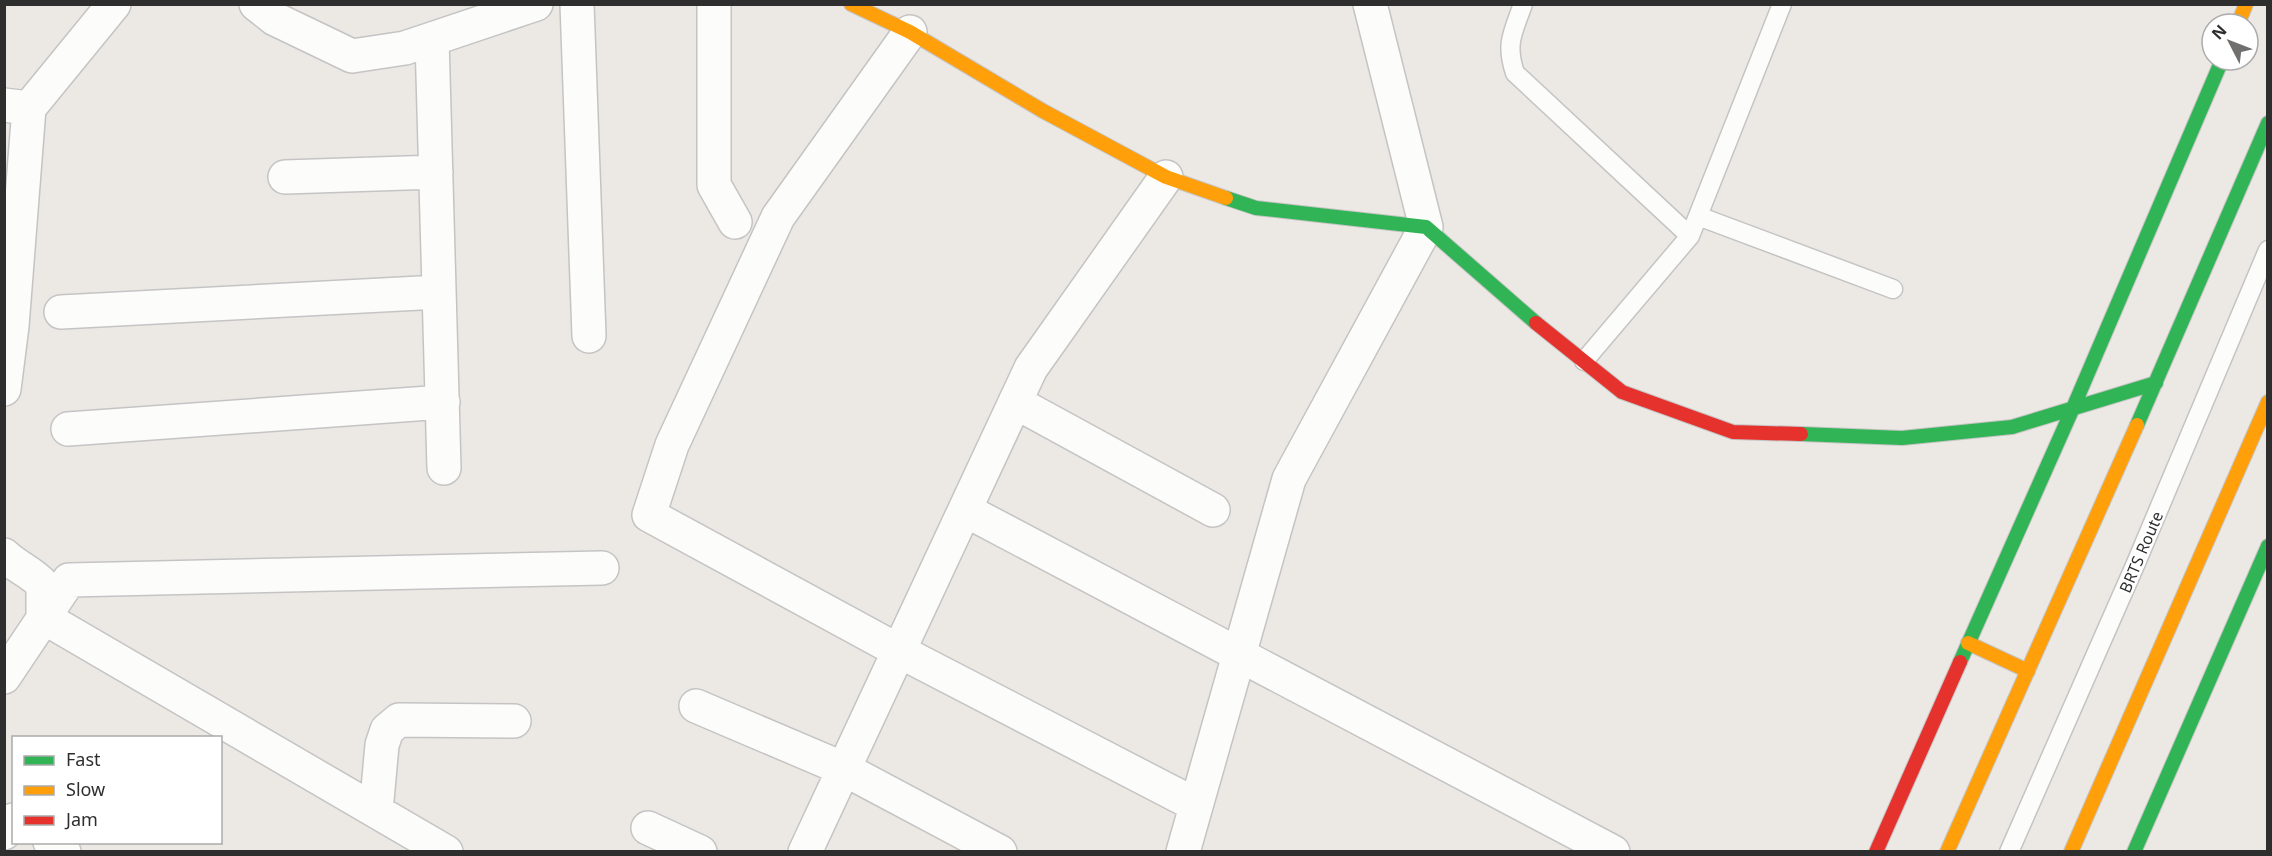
<svg xmlns="http://www.w3.org/2000/svg" width="2272" height="856" viewBox="0 0 2272 856" font-family="'Noto Sans',sans-serif">
	<style>
		.lines { fill: none; stroke-linecap: round; stroke-linejoin: round }
		.lane-casing { stroke: #c5c4c5; stroke-width: 21 }
		.street-casing { stroke: #c5c4c5; stroke-width: 36 }
		.fast-casing { stroke: #c5c4c5; stroke-width: 16 }
		.slow-casing { stroke: #c5c4c5; stroke-width: 16 }
		.jam-casing { stroke: #c5c4c5; stroke-width: 16 }
		.lane { stroke: #fcfcfb; stroke-width: 18 }
		.street { stroke: #fcfcfb; stroke-width: 33 }
		.fast { stroke: #30b455; stroke-width: 14 }
		.slow { stroke: #ff9f0a; stroke-width: 14 }
		.jam { stroke: #e5322d; stroke-width: 14 }
		.labels { text-anchor: middle; stroke-width: 5; stroke-linejoin: round; paint-order: stroke }
		.street-label { font-size: 16px; fill: #2e2e2e; stroke: #fff }
	</style>
	<rect width="100%" height="100%" fill="#ece8e4"/>
	<g class="lines">
		<!-- lane casing -->
		<g class="lane-casing">
			<path id="lane" d="M1523,4c-10,29 -18,39 -8,69l175,163
				M1698,216l195,73
				M1584,361l106,-125 92,-232
				M2009,852l127,-289 132,-313"/>
		</g>
		<!-- street casing -->
		<g class="street-casing">
			<path id="street" d="M256,4l19,15 77,37 53,-8 131,-44
				M577,4l12,332
				M714,4v181l21,37
				M910,32l-132,185 -106,228 -23,70 250,136 297,154
				M432,39l12,429
				M4,105l25,3 85,-104
				M285,177l151,-5
				M61,312l378,-20
				M4,389l8,-63 17,-218
				M1015,402l198,108
				M68,429l375,-27
				M965,510l648,342
				M4,555c12,12 28,17 39,30v32
				M43,617l403,235
				M4,677l65,-97 533,-12
				M696,706l148,63 156,83
				M376,811l6,-66 5,-15 12,-10 115,1
				M648,828l52,24
				M4,833l9,-13
				M50,842l14,10
				M805,852l226,-484 135,-191
				M1183,852l106,-373 137,-252 -56,-223"/>
		</g>
		<!-- fast casing -->
		<g class="fast-casing">
			<path id="fast" d="M1226,198l30,10 170,19 110,96
				M2137,425l131,-302
				M1801,434l101,4 110,-11 144,-44
				M1960,662l113,-254 149,-348
				M2134,852l134,-306"/>
		</g>
		<!-- slow casing -->
		<g class="slow-casing">
			<path id="slow" d="M851,4l59,28 133,79 123,66 60,21
				M2238,24l8,-20
				M1968,643l60,28
				M1947,852l190,-427
				M2071,852l197,-450"/>
		</g>
		<!-- jam casing -->
		<g class="jam-casing">
			<path id="jam" d="M1536,323l86,69 111,40 68,2
				M1876,852l84,-190"/>
		</g>
		<!-- lane -->
		<use href="#lane" class="lane"/>
		<!-- street -->
		<use href="#street" class="street"/>
		<!-- fast -->
		<use href="#fast" class="fast"/>
		<!-- slow -->
		<use href="#slow" class="slow"/>
		<!-- jam -->
		<use href="#jam" class="jam"/>
	</g>
	<g class="labels">
		<!-- street labels -->
		<g class="street-label">
			<text transform="translate(2141 552) rotate(-67)" y="6">BRTS Route</text>
		</g>
	</g>
	<!-- border -->
	<rect width="2272" height="856" fill="none" stroke="#2e2e2e" stroke-width="12"/>
	<!-- legend -->
	<rect x="12" y="736" width="210" height="108" fill="#ffffff" stroke="#ababab" stroke-width="1.5"/>
	<rect x="24" y="756" width="30" height="9" fill="#30b455" stroke="#ababab" stroke-width="1.5"/>
	<text x="66" y="766" font-size="18" fill="#2e2e2e">Fast</text>
	<rect x="24" y="786" width="30" height="9" fill="#ff9f0a" stroke="#ababab" stroke-width="1.5"/>
	<text x="66" y="796" font-size="18" fill="#2e2e2e">Slow</text>
	<rect x="24" y="816" width="30" height="9" fill="#e5322d" stroke="#ababab" stroke-width="1.5"/>
	<text x="66" y="826" font-size="18" fill="#2e2e2e">Jam</text>
	<!-- north arrow -->
	<g transform="translate(2230 42) rotate(312)"><circle r="28" fill="#ffffff" stroke="#ababab" stroke-width="1.5"/>
	<path d="M0-4.5L10 22L0 15L-10 22Z" fill="#706f6e"/>
	<text y="-9" font-size="16" font-weight="bold" text-anchor="middle" fill="#2e2e2e">N</text>
	</g>
</svg>
